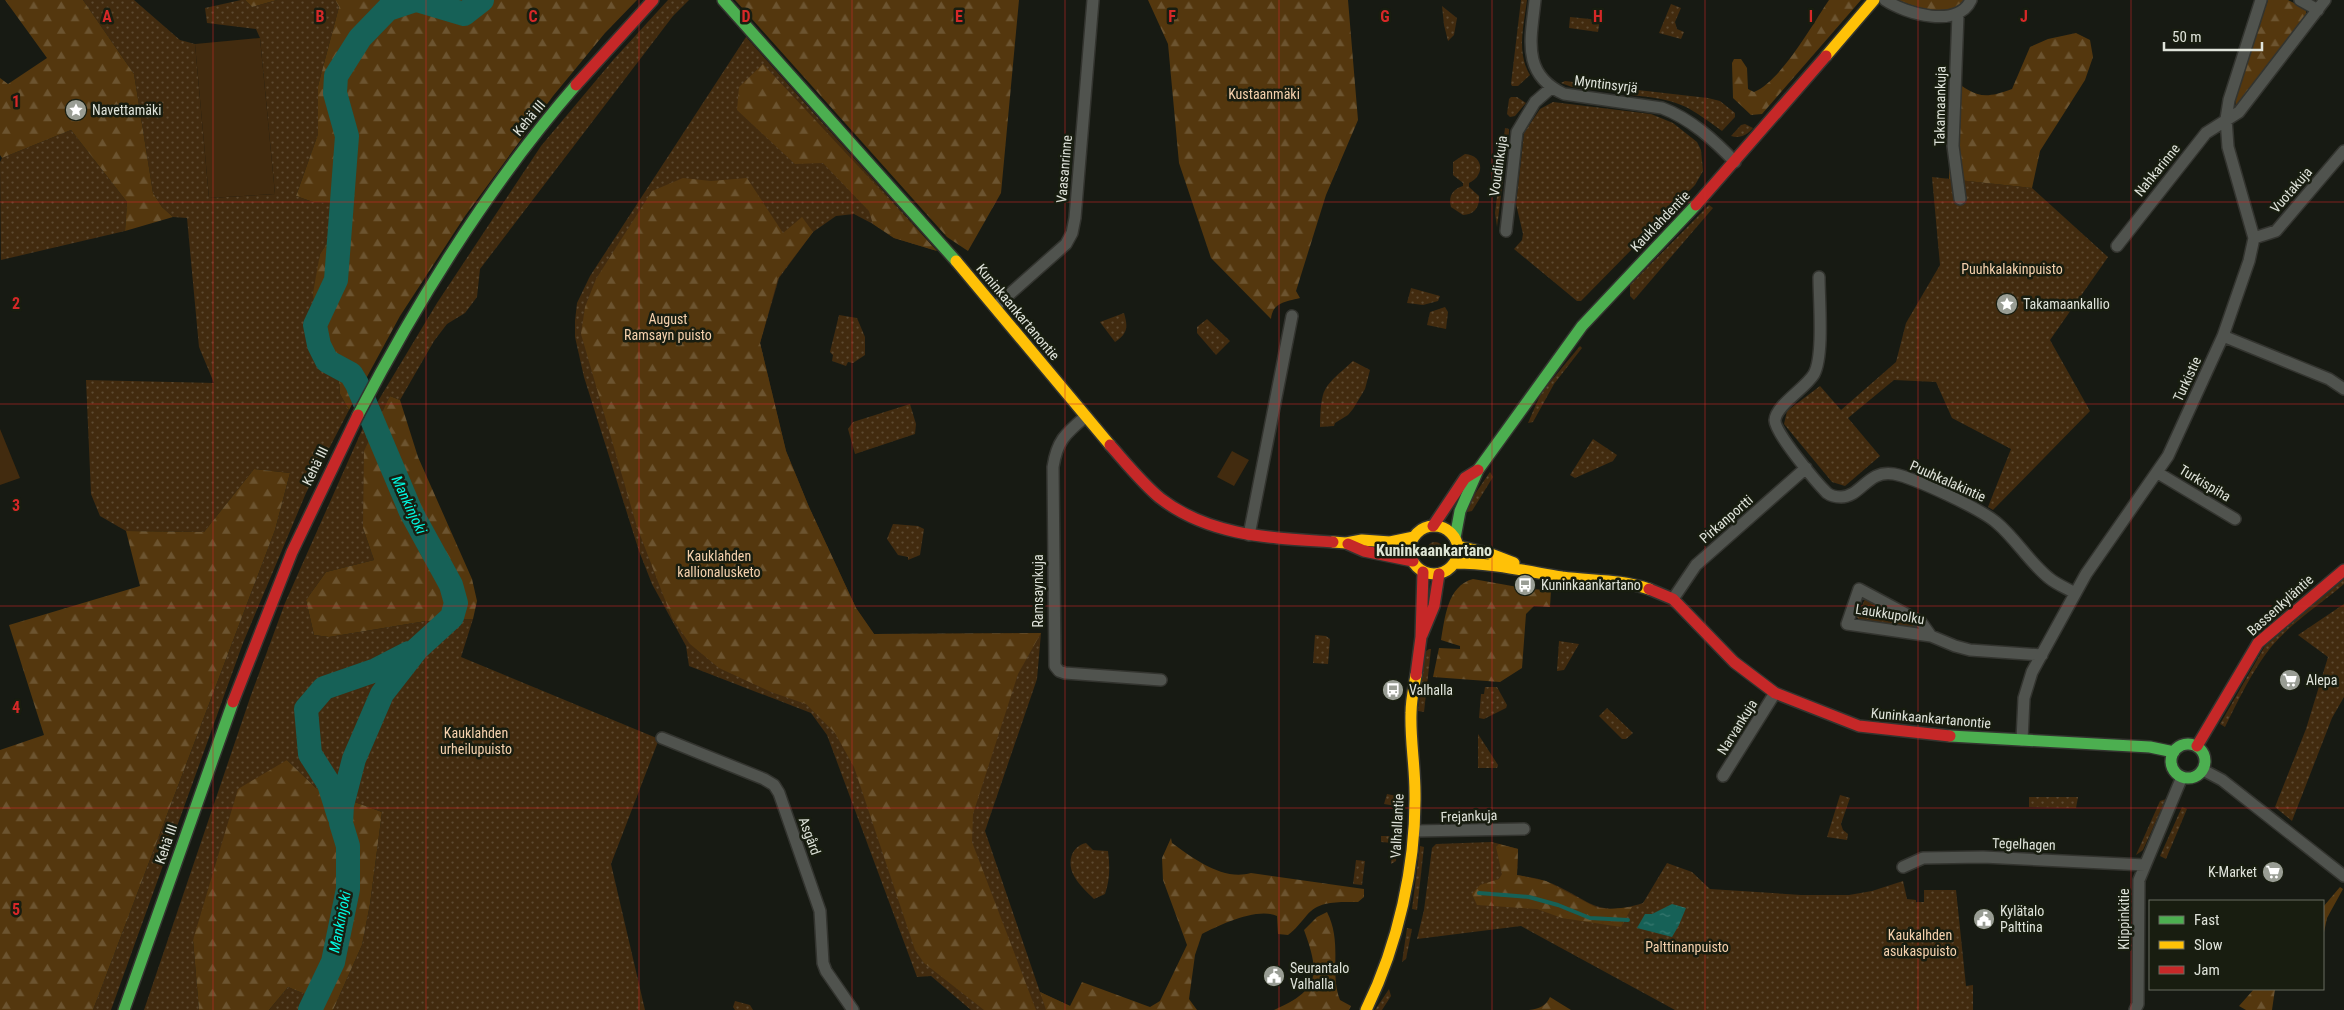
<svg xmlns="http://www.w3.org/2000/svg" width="2344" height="1010" viewBox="0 0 2344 1010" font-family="'Roboto Condensed',sans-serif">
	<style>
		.green { fill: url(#green-dots) }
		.forest { fill: url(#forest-firs) }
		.pitch { fill: #422b0f }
		.water { fill: url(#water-ripples) }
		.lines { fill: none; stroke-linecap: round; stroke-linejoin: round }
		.stream { stroke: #166157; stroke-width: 4 }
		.river { stroke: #166157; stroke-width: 24 }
		.street-casing { stroke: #33342f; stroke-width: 14 }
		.fast-casing { stroke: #33342f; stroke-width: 14 }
		.slow-casing { stroke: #33342f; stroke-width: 14 }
		.jam-casing { stroke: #33342f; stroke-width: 14 }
		.street { stroke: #50534e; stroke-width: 11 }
		.fast { stroke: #4caf50; stroke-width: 11 }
		.slow { stroke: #ffc107; stroke-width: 11 }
		.jam { stroke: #c62828; stroke-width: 11 }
		.grid { fill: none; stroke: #d62828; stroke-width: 1; stroke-opacity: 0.55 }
		.labels { text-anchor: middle; stroke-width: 5; stroke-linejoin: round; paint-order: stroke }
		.street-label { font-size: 14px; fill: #dfe3da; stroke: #181d10 }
		.park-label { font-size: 14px; fill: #f5d1ad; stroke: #181d10 }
		.poi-label { font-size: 14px; fill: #dfe3da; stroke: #181d10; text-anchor: start }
		.water-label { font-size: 15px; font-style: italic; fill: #00fae3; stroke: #181d10 }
		.quarter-label { font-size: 16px; font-weight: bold; fill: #dee5d4; stroke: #181d10 }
		.grid-label { font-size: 16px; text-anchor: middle; font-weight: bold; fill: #d62828; stroke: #181d10; stroke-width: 5; stroke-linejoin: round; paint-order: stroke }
	</style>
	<defs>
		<pattern id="green-dots" width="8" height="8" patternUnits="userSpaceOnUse" patternTransform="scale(1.25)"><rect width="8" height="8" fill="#422b0f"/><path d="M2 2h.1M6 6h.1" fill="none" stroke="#5d4a31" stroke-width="1.8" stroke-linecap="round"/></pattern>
		<pattern id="forest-firs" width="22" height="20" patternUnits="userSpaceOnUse" patternTransform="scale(1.25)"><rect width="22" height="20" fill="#54370e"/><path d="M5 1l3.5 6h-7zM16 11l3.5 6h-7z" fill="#6c5430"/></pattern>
		<pattern id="water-ripples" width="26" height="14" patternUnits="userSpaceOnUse" patternTransform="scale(1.25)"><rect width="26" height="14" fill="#166157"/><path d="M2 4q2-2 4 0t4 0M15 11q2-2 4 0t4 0" fill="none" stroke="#37786f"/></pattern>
	</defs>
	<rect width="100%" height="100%" fill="#171a13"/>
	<!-- green -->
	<path class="green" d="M83,0h51l46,40 15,4 14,154 66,-4 -15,-156 -4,-9 -49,-6 -2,-15 36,-8h4l7,7 25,-7h58l4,7 -21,79v48l-22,62 17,6 23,1 -1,28 -15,23 -6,51 1,8 -6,15 13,42 17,10 1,14 9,16 -43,83 -63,150 -132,367h-18l182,-480 15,-57 -36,-4 -50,63 -78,-1 -26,-15 -9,-22 -5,-114 128,3 -15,-36 -12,-129 -14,-1 -11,-10 -9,-14 -19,-119z
		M668,0h21l-16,16 -193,253 -3,28 -12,16 -18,11 -13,17 -34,59 -10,-4 -27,132 11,32 -48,12 -20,28 8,35 15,2 97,-16 47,-2 -12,38 198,82 -48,125 34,146h-312l29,-65 8,-41 12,-92 -66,-24 -29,-28 -94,180 6,70h-55l107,-315 34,-92 81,-182 71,-118 104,-157 73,-87z
		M1521,0h6c-3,25 -11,52 3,75l-12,11h-6l-1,-2z
		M1671,4l10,4 -6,14 2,7 7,3 -3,7 -22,-6z
		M1442,6l15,12 -3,17 -6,6 -4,-16z
		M1570,17l30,3 -2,12 -29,-4z
		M746,37l191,214 -43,-13 -21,-14 -19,-10 -18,2 -23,16 -34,46 -19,65 26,108 23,56 47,101 18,26 167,-1 -4,46 -52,152 55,161 39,18h-108l-40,-34 -14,1 -90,-242 -16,-22 -122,-47 -3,-20 -34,-62 -13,-33 -55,-174 -9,-40v-16l2,-18 13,-27z
		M1565,81l52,6 1,2 -4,3 -42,-5 -11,-4z
		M1629,89l79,9 12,3 15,12v4l-13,14c-38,-28 -44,-31 -91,-36z
		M1511,97h6l9,6 -11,13 -5,1 -3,-3 2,-15z
		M1553,102l98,12 22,9 24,19 4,8 2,21 -8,14 -114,116h-4l-63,-52 8,-9 1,-6 -7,-30 8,-71 16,-24z
		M1745,124l8,4c-6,7 -13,11 -22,8l10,-11z
		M1505,128l4,1v3l-12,95 -2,-14z
		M71,130l56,72 -2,29 -124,29 -1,-98 2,-4z
		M1465,154c19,1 20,22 4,29v4l10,9c1,11 -5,19 -16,19l-12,-8c-3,-11 2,-18 12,-21v-3l-10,-8v-13z
		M1932,177l100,11 76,69 -58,83 40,71 -97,99 -5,-3 23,-58 -59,-31 -16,-36 -42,-2 -46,38 32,38 -35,30 -13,-4 -48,-58 3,-13 33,-25 21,24 55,-48 10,-39 34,-58z
		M1709,205l4,3 -79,92 -4,-4v-11z
		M1411,288l29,8 -2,5 -15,4 -16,-2z
		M1445,307l3,5 -2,17 -19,-4 3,-13z
		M1124,313c4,14 4,20 -9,29l-15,-20z
		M839,315l18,3 8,19v18l-12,8 -5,-1 -2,4 -14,-5 1,-6 -3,-3z
		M1207,319l23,22 -14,14 -19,-22v-6z
		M1580,346l2,2 -28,36 -21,38 -5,1 13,-30z
		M1353,361l17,9 -5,19 -12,20 -5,6 -13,8 -1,3 -14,1c1,-41 3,-39 33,-66z
		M910,404l6,20 -1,10 -60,20 -7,-25 5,-7z
		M1593,439l24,16 -4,6 -38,17 -5,-3z
		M1490,472l3,5 -21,34 -5,1 3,-11z
		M893,524l25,2 6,3 -4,26 -12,5v-3l-10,-2 -11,-16z
		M1427 550a8 8 0 1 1 16 0a8 8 0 1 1-16 0Z
		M2344,579v5c-24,21 -52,38 -73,63 -19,24 -32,52 -46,80l-5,-3 45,-78z
		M1869,598l47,26v5l-56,-8 -3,-4 8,-18z
		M2344,604v93l-12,21 -40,103 -17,-14 31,-78 22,-72 -30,-22z
		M1315,635l11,1 4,3 -2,25 -15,-1z
		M1559,641l20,3 -15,26 -7,1z
		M1429,649h2l-7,63 -6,-1 7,-59z
		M1485,687h12l10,18 -1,3 -22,11 -5,-1 2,-24h3z
		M1607,708l26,25 -7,6h-4l-23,-23z
		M1478,734l20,31 -1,3h-19z
		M1387,794l10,2 3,5 -4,60 -5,3 2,-21 -12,-1v-6h13l2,-30 -12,-2z
		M1840,795l10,3 -9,26 2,6 5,4 -1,6 -20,-3z
		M2029,797h49l-2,11 -47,-1z
		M2166,799l-23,51 -7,5 24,-54z
		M2182,807l5,2 -21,50 -6,-3z
		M1492,842l26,7 -1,26c10,2 21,3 31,7 41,16 46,37 95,21l24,-40 25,9 18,17 91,6h48l23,-4 31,-10 4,18 9,1v2h8v-12h32l10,96 7,-1v25h-298l-154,-84 -104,13 7,-29 8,-62 4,-4z
		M1086,843l7,7 15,1c2,15 2,29 -3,43l-11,5c-7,-7 -17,-16 -21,-25 -6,-13 -1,-28 13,-31z
		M1420,846l4,1 -7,63 -5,-1z
		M1356,860l9,1 -3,24 -9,-1z
		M1407,928l5,1 -6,30 -4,3z
		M288,987l31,13 -5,10h-45z
		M1389,989l2,7 -9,14h-7z
		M735,1001l15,4 3,5h-18l-2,-3z"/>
	<!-- forest -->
	<path class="forest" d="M5,0h78l51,74 19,119 9,14 11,10 -48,14 2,-29 -56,-72 -69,28 -2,-3v-77l8,6 39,-26z
		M245,0h32l-25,7z
		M335,0h302l-32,33 -52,63 -88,120 -65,100 -51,94 -9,-16 -1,-14 -17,-10 -10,-19 -3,-23 6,-15 -2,-20 7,-39 15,-23 1,-28 -23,-1 -17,-6 22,-62v-48l21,-79z
		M735,0h284l-18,193 -33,58 -21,-14z
		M1148,0h200l10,120 -32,75 -30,96 4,7c-15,4 -27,4 -29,21l-60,-61 -32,-95 -11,-119z
		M1829,0h32l-99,114 -11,1 -18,-17 -1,-35 2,-4h7l6,9 1,21 6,3c27,-11 58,-67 75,-92z
		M1896,0h71c-23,20 -45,8 -71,0z
		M2268,0h20l18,9v8l-70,89c-4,-11 27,-90 32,-106z
		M2076,33l14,7 3,17 -8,23 -45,71 -8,37 -83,-9v-102c26,18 31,24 63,12l18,-42 18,-8z
		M763,64l174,187 -43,-13 -21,-14 -4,-13 -46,-48 -28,1 -58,-54 2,-23z
		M683,178l28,3 36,-3 36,55 19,-16 11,15 -35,46 -18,65 26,108 23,56 47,101 18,26 167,-1 -23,41 -45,140 -1,28 64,168h-52l-60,-47 -9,-13 -61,-183 -19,-34 -29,-29 -35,-12 -52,-24 -29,-24 -18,-26 -35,-91 -56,-193 4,-27 11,-28 56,-88z
		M390,396l10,4 18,57 54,122 5,22 -4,18 -47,2 -97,16 -15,-2 -8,-35 20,-28 48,-12 -11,-32 1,-77z
		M254,469l36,4 -15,57 -182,480h-93v-260l44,-15 -35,-110 131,-39 -14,-55 78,1z
		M1473,579l56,10 22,1 -1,17 -16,-1 -8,8 -4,54 -22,14 -67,-5 6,-29 21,1v-3l-19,-6c4,-22 6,-54 32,-61z
		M287,760l29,28 66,24 -12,92 -8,41 -29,65h-19l5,-10 -31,-13 -19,23h-70l-6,-70 45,-151z
		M1171,838l1,5c22,16 51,38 79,30l113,16v8l-6,5c-17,0 -39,-2 -51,13 -7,8 -11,14 -19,20l-10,-1 -1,-18c-20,-9 -57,9 -75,18l-7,21 -6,44 8,11h-151l-6,-18 30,14 12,-24 68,25 10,-6 27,-56 -24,-65 -1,-22z
		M1499,844l19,5 -1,26 29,6 51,27 13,1 22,-2 -11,20 -59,-9 -25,-9 -60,-4 -5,-11 8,-9 19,-6 3,-5 -6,-27z
		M2340,887l3,2 -16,29 -4,19v-30z
		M1327,912c16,32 2,60 13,88l11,6 -2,4h-75c46,-20 46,-36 30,-80l13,-13z
		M2254,989h21l-3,21h-26l-7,-4z
		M1550,997l21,13h-42c10,-1 17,-4 21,-13z"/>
	<!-- pitch -->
	<path class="pitch" d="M260,38l15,156 -66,4 -14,-154z
		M0,429l20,49 -20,7z
		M1232,451l17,9 -15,26 -17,-9z"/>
	<!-- water -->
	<path class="water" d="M1672,904l14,4 -7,17 -7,12 -35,-9 8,-14h7z"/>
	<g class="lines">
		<!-- stream -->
		<path class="stream" d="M1479,893l50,4 29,8 32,13 38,2"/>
		<!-- river -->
		<path class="river" d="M417,0l47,14 18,-14
			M339,816l-10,-32 -19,-30 -4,-45 18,-21 52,-18 33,-17
			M310,1010l23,-48 15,-73v-43l-7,-23 1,-18 12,-46 28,-65 35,-45 35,-32 4,-14 -5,-18 -40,-73 -54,-128 -6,-10 -24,-13 -8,-16 -4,-20 21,-45 11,-144 -12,-43 1,-17 24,-38 28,-29 27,-9"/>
		<!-- street casing -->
		<g class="street-casing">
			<path id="street" d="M1535,0c-4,39 -14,74 29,94l98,14c29,11 52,32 73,54
				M1885,0c21,14 73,29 86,0
				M2300,0l18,10
				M1958,14l-5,132 7,53
				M1506,231l11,-99 18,-30 16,-14
				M2254,238l22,-7 68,-80
				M2117,246l89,-113 33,-21 86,-112
				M1819,277c0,22 5,79 -5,97 -8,14 -38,31 -39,46 -1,12 42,63 52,73 4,3 10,4 14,4 20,0 27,-28 53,-23 21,4 87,35 103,49 19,16 32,39 52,55 7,6 17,10 26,15
				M995,307l71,-63 6,-11 3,-15 18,-218
				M2223,336l106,43 15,10
				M1085,417c-20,17 -28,24 -32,50l2,199 4,5 6,2 96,7
				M2158,473l77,46
				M1249,535l43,-219
				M1673,599l23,-34 110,-97
				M1931,636l-84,-12 12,-35 62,33 10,14 24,10 15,4 72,5
				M662,738l102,41 10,6 5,8 41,118 3,52 3,8 27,39
				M2022,740l2,-42 8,-26 54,-98 82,-118 55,-120 26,-75 5,-23 -26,-91 -2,-28 3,-19 32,-100
				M2203,770l19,10 122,96
				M1723,776l52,-83
				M1414,831l110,-2
				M1903,867l20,-9 60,-1 162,8
				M2135,1010l3,-6 1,-124 43,-103"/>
		</g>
		<!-- fast casing -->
		<g class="fast-casing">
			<path id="fast" d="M723,0l233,261
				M358,415c61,-117 131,-230 218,-330
				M1455,538l5,-27 18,-41 104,-144 114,-121
				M1950,736l200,11 24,5
				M2171 761a17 17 0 1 1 34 0a17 17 0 1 1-34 0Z
				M124,1010l109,-308"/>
		</g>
		<!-- slow casing -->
		<g class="slow-casing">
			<path id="slow" d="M1826,56l48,-56
				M956,261l154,184
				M1410 550a24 24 0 1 1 48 0a24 24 0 1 1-48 0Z
				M1333,542l13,1 16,-3 28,2 24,-5
				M1458,546l30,7 26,10
				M1455,563c36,0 71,8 107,14 30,4 58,2 87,12
				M1366,1010c32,-65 50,-145 49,-217 0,-27 -5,-54 -4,-80 0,-13 3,-26 5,-38"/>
		</g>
		<!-- jam casing -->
		<g class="jam-casing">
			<path id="jam" d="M576,85l77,-85
				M1696,205l130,-149
				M1110,445c16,18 32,38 50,53 50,39 113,40 173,44
				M1433,526l32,-48 13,-8
				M1348,544l16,7 49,10
				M1649,589l24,10 61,63 41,31 84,33 91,10
				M1422,635l12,-29 5,-32
				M1416,675l5,-38 2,-65
				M233,702l59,-150 66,-137
				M2197,746l61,-103 86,-73"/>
		</g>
		<!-- street -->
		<use href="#street" class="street"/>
		<!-- fast -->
		<use href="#fast" class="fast"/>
		<!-- slow -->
		<use href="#slow" class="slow"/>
		<!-- jam -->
		<use href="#jam" class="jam"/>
	</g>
	<!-- grid -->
	<path class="grid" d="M213,0v1010M426,0v1010M639,0v1010M852,0v1010M1065,0v1010M1279,0v1010M1492,0v1010M1705,0v1010M1918,0v1010M2131,0v1010M0,202h2344M0,404h2344M0,606h2344M0,808h2344"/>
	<!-- icons -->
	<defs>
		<g id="sight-disc" transform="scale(1.125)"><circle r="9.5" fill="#999d94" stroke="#181d10"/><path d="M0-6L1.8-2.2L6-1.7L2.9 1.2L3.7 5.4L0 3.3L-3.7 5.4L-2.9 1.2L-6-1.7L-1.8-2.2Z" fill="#fff"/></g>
		<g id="bus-disc" transform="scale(1.125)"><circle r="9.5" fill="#999d94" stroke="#181d10"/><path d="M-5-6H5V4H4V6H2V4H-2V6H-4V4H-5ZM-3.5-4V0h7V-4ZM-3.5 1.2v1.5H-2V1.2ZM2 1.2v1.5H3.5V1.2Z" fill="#fff"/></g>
		<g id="supermarket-disc" transform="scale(1.125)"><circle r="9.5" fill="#999d94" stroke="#181d10"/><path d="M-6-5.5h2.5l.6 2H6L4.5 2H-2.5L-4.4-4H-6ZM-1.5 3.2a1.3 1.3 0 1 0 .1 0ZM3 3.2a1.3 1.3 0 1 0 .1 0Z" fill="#fff"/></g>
		<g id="civic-disc" transform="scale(1.125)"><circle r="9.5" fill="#999d94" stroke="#181d10"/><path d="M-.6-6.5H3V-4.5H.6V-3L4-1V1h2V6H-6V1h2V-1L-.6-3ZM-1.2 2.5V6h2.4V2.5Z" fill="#fff"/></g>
	</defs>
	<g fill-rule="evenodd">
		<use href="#sight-disc" x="76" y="110"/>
		<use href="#sight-disc" x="2007" y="304"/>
		<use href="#bus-disc" x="1525" y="585"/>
		<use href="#supermarket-disc" x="2290" y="680"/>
		<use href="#bus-disc" x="1393" y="690"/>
		<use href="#supermarket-disc" x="2273" y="872"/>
		<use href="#civic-disc" x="1984" y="919"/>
		<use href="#civic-disc" x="1274" y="976"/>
	</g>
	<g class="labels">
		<!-- street labels -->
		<g class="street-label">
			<text transform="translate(1606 84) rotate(7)" y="5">Myntinsyrjä</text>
			<text transform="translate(1940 106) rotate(-89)" y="5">Takamaankuja</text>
			<text transform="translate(529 118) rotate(-50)" y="5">Kehä III</text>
			<text transform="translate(1498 166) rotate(-82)" y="5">Voudinkuja</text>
			<text transform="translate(1064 169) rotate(-85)" y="5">Vaasanrinne</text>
			<text transform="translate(2157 170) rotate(-51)" y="5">Nahkarinne</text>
			<text transform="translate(2291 190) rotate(-49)" y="5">Vuotakuja</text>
			<text transform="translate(1660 221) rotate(-46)" y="5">Kauklahdentie</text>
			<text transform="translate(1018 312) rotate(50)" y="5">Kuninkaankartanontie</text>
			<text transform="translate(2187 379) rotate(-65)" y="5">Turkistie</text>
			<text transform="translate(315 466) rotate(-64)" y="5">Kehä III</text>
			<text transform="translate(1948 481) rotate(24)" y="5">Puuhkalakintie</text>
			<text transform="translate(2205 483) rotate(31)" y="5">Turkispiha</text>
			<text transform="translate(1726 519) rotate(-41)" y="5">Pirkanportti</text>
			<text transform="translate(1038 591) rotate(-90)" y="5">Ramsaynkuja</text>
			<text transform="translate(2280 605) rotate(-42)" y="5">Bassenkyläntie</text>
			<text transform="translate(1890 614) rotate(9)" y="5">Laukkupolku</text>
			<text transform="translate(1931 718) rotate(5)" y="5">Kuninkaankartanontie</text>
			<text transform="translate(1737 727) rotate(-58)" y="5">Narvankuja</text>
			<text transform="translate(1469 816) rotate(-2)" y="5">Frejankuja</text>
			<text transform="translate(1397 826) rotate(-87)" y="5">Valhallantie</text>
			<text transform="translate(810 836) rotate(70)" y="5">Asgård</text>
			<text transform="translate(166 844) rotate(-71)" y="5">Kehä III</text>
			<text transform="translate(2024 844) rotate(2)" y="5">Tegelhagen</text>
			<text transform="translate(2124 919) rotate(-90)" y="5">Klippinkitie</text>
		</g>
		<!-- park labels -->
		<g class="park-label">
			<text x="1264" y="99">Kustaanmäki</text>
			<text x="2012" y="274">Puuhkalakinpuisto</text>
			<text x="668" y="324">August<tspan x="668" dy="16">Ramsayn puisto</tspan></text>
			<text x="719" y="561">Kauklahden<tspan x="719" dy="16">kallionalusketo</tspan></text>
			<text x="476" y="738">Kauklahden<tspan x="476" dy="16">urheilupuisto</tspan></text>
			<text x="1920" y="940">Kaukalhden<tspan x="1920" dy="16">asukaspuisto</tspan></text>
			<text x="1687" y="952">Palttinanpuisto</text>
		</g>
		<!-- poi labels -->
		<g class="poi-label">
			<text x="92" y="115">Navettamäki</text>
			<text x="2023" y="309">Takamaankallio</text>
			<text x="1541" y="590">Kuninkaankartano</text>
			<text x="2306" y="685">Alepa</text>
			<text x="1409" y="695">Valhalla</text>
			<text x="2257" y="877" text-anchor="end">K-Market</text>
			<text x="2000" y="916">Kylätalo<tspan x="2000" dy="16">Palttina</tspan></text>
			<text x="1290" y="973">Seurantalo<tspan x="1290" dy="16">Valhalla</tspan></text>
		</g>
		<!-- water labels -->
		<g class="water-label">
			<text transform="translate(409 505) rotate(65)" y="5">Mankinjoki</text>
			<text transform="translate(340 922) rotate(-79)" y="5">Mankinjoki</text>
		</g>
		<!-- quarter labels -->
		<g class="quarter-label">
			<text x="1434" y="556">Kuninkaankartano</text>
		</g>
	</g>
	<g class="grid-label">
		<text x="107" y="22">A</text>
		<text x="320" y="22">B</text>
		<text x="533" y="22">C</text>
		<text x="746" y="22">D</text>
		<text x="959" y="22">E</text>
		<text x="1172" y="22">F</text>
		<text x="1385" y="22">G</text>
		<text x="1598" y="22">H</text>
		<text x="1811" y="22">I</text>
		<text x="2024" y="22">J</text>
		<text x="16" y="107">1</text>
		<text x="16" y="309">2</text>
		<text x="16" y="511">3</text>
		<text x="16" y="713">4</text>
		<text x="16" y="915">5</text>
	</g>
	<!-- legend -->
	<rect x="2149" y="900" width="175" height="90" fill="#181d10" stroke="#686c61"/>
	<rect x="2159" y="916" width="25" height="8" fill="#4caf50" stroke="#686c61"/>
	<text x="2194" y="925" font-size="15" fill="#dfe3da">Fast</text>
	<rect x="2159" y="941" width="25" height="8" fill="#ffc107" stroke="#686c61"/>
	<text x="2194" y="950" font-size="15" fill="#dfe3da">Slow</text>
	<rect x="2159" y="966" width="25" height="8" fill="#c62828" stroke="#686c61"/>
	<text x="2194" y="975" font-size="15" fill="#dfe3da">Jam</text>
	<!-- scale -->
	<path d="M2164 42v8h98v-8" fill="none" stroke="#dfe3da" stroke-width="2.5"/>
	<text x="2172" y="42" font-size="15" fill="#dfe3da" stroke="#181d10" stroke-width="4" paint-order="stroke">50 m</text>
</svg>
